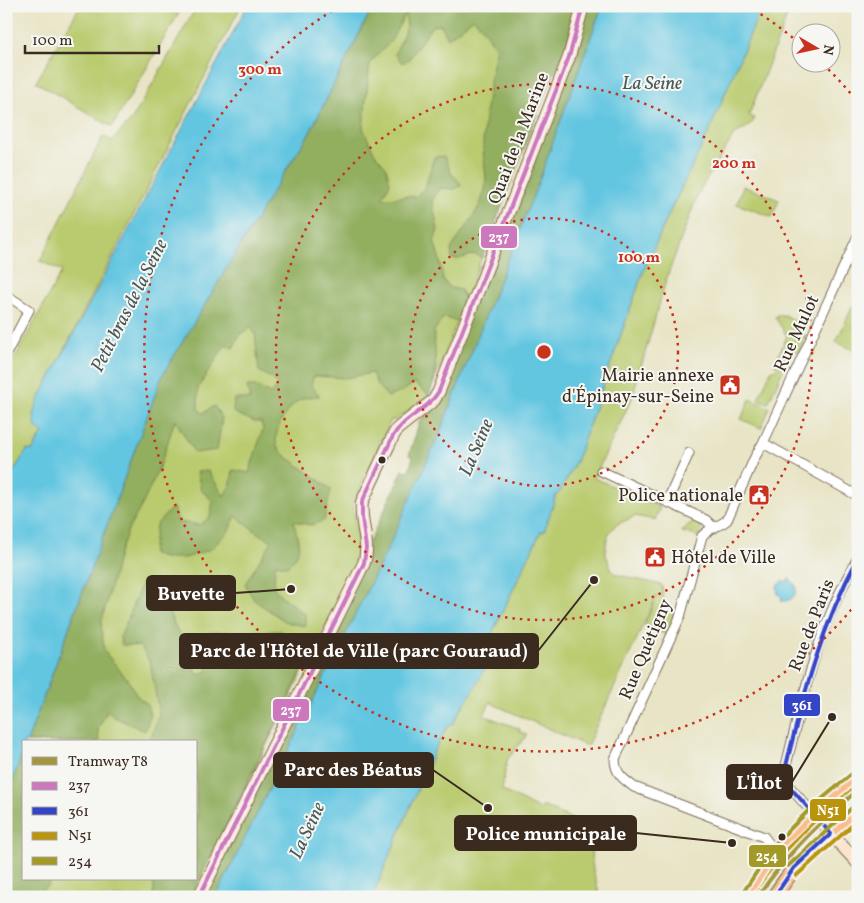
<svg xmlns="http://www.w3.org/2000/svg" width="864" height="903" viewBox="0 0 864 903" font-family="Vollkorn,serif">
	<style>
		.green { fill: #b9cb6e; stroke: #7a7a46 }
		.forest { fill: #92af61; stroke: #666c40 }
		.water { fill: #63c6e1; stroke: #4f7880 }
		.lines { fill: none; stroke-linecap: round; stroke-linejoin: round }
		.street-casing { stroke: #786b58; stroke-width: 11 }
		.secondary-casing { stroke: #786b58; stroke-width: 14 }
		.primary-casing { stroke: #786b58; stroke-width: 16 }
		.street { stroke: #fff; stroke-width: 9 }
		.secondary { stroke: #fde4d1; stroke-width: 12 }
		.primary { stroke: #fbbb8c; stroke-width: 14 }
		.bus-1-casing { stroke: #f6f6f2; stroke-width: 8 }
		.bus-2-casing { stroke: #f6f6f2; stroke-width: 8 }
		.bus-3-casing { stroke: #f6f6f2; stroke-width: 8 }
		.bus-4-casing { stroke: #f6f6f2; stroke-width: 8 }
		.bus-1 { stroke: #cd78bd; stroke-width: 4 }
		.bus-2 { stroke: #3445c6; stroke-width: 4 }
		.bus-3 { stroke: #ba940c; stroke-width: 4 }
		.bus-4 { stroke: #a29926; stroke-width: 4 }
		.tram-1-casing { stroke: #f6f6f2; stroke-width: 8 }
		.tram-1 { stroke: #a59641; stroke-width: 4 }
		.ring { fill: none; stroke: #c8321e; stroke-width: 2.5; stroke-dasharray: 2.5 5 }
		.bus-dot { fill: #3b2a1e; stroke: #f6f6f2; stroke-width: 2 }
		.labels { text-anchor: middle; stroke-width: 4; stroke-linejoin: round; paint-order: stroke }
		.street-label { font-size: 18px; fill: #3b2a1e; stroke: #f6f6f2 }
		.poi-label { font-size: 18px; fill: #3b2a1e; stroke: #f6f6f2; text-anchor: end }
		.water-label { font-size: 19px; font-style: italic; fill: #475958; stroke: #f6f6f2 }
		.centre { fill: #c8321e; stroke: #f6f6f2; stroke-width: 2.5 }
		.ring-label { font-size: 15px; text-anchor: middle; font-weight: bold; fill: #c8321e; stroke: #f6f6f2; stroke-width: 4; stroke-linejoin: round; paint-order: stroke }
		.leader { fill: none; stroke: #3b2a1e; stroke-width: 2 }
		.callout-dot { fill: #3b2a1e; stroke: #f6f6f2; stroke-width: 2 }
		.callout { fill: #3b2a1e; stroke: #3b2a1e; stroke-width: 2 }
		.callout-label { font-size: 19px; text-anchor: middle; font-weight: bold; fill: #fff }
		.line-badge { stroke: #f6f6f2; stroke-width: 2 }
		.badge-label { font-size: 14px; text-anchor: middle; font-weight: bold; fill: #fff }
	</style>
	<rect width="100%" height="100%" fill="#f6f6f2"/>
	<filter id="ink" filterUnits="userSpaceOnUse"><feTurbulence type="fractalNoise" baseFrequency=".02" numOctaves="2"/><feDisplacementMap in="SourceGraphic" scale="10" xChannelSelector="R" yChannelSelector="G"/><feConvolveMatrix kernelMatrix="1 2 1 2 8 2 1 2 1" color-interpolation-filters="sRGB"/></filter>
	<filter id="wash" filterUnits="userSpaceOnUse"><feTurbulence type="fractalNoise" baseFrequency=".0096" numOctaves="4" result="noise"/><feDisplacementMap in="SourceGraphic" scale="20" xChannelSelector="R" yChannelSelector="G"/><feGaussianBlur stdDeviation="1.12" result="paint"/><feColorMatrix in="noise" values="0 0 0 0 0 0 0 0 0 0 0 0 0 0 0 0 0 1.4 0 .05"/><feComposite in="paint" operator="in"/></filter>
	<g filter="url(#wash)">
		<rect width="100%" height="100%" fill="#e8e4c5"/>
		<!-- green -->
		<path class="green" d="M80,6h87l12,7 -67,114 -76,-45z
			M197,6h44l-204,397 6,30 -11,18 -26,32v-109l56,-103 -22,-10 63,-125 9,5 21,-23z
			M373,6h202l-7,37 -23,50 -116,302 -33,25h-5l-38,84 6,43v12l-168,338h-185v-100l18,-47v129h172v-137h-169l135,-366 147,-242z
			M762,6h29l-42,109 6,4 -6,7 -15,9 -34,55 -7,17 -26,70 -35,121 -38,80 66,29 -5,13 -20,-4 -19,9 -7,7 -3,12v11l6,16 6,4 44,10 1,11 3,9 -11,24 -10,-4 12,-30 -70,151 -94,-42 -2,-3 -8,16 3,-1 34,13 -1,2 8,4 -20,25 -5,30 38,20 3,-4 51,23c-6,28 -1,41 6,68h-228l62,-146 13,-24 6,-3 7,-14 3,-3 25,-65 53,-111 3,1 12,-37 4,-3 17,-33 65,-184 30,-68 36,-73z
			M743,186l36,14 -7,17 -35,-13z
			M858,295v57l-22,-10z
			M777,315h7l18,9 -1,2 2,1 -2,6 5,3 -6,15 -8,1 -4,8 -12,6 -2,-2 13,-28 -12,-19z
			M786,364l-18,39 -10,-4 13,-28z
			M750,399l20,9 -9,20 -20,-9z
			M698,521l4,2 -2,14 -18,-5 7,-8z
			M670,608l6,5 -10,22 -7,-4z
			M770,868l13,8 -14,21h-15z"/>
		<!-- forest -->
		<path class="forest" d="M373,6h202l-7,37 -23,50 -63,165 -7,-4 -16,5h-7l-1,-10c11,-17 26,-34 32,-53 6,-16 0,-35 0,-50 1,-33 7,-65 13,-97l-9,-15 -13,-16 -26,20 -7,-13 -9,1 -23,33 -7,4 -7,-9 12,-28 -2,-12 -14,27 -21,22 -7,65 12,26 11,13 4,16 -8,15c12,2 21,-4 33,-1l10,-9 9,-31 10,-1 7,17 11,12 -7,4 -15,-1 -8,13 6,29 -4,11 6,20 3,19 7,8 11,2 4,11 -8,21 -13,-5 -10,14c1,26 5,39 -5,64l-15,-12 -11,8 -15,6 -11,-12 -5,-12 -27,5 -31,-2 -3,9 9,11c-5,0 -11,1 -16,2 -16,6 -32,32 -27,49l6,7 48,35 -7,32 -14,4 -16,-4c3,22 12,27 -7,45l-12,-2 -1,24 12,12 19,14v12l-19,-4 -32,-22 -9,-16 27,-43 -13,-7 -23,-18 -8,16 -17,17 -26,9h-22l-11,-4 4,-29 17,-18 5,15 22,3 10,-8 3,-16 -12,-11 -4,-18 11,-1 16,25 7,-13 2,-13 16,3 14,-44 -2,-7h-6l-22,-10 1,-13h16l-3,-13h8l15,8 8,-7 -5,-8 -14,-8 -4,-37 -4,-7 -11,7 -7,14 -8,-3 -27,43v21l5,4 11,-7 8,12 -5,32 -22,3 -20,-33 -14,43 -18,40 -14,25 -10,26 -17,66c-2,11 2,20 2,31l24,29 9,16 10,8 3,12 -5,15 -31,-14 -7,-6 -9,18 1,13h-72l135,-366 117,-195 30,-47z
			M587,6h15l-62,172 -100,254 -50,112 -174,353h-13l200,-427 6,1 4,-14 -4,-2 13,-41 10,-8z
			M143,580l14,3 18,43 15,26 7,23 11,-4 -8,-25v-11l15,-3 66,-1 19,11h8l3,10 -120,245h-38l1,-7 -1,-11h43v-137h-47l10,-27 -9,-53 -10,-16 -18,-1 -2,-7z
			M24,750v129h24l1,6 -16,12h-27v-100z"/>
		<!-- water -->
		<path class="water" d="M247,6h126l-64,128 -30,47 -117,195 -135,366h-3v8l-18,47v-314l21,-33 5,1 11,-18 -7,-5 -2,-12 3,-13z
			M602,6h160l-54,128 -36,73 -30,68 -65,184 -17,33 -4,3 -12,37 -3,-1 -53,111 3,6 -1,10 -17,33 -13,19 -7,14 -6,3 -13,24 -62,146h-156l174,-353 50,-112 100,-254z
			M789,578l7,8c1,10 -5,16 -15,15l1,-3 -4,-4 -1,-8 4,-4 7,-1z"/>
	</g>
	<g filter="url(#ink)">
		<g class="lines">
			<!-- street casing -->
			<g class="street-casing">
				<path id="street" d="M6,295l23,15 -23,44
					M763,443l95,53
					M601,471l105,49 8,8
					M667,502l22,-49
					M831,834l-42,-48 -4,-7v-9c18,-75 34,-145 73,-212
					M794,868l-20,-12 -4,-11 -6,-8 -130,-50c-11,-8 -19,-14 -19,-28l65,-142 22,-81c7,-8 18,-10 25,-16l28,-63 8,-14 95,-207"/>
			</g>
			<!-- secondary casing -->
			<g class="secondary-casing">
				<path id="secondary" d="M831,834l27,29
					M199,897l165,-334c7,-19 -5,-41 -2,-61l31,-66 4,-7 37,-29 5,-9 130,-334 14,-51"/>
			</g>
			<!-- primary casing -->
			<g class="primary-casing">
				<path id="primary" d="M747,897l33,-50 34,-33 44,-37
					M774,897l20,-29 64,-57"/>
			</g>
			<!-- street -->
			<use href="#street" class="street"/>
			<!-- secondary -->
			<use href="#secondary" class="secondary"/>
			<!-- primary -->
			<use href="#primary" class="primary"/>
			<!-- bus-1 casing -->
			<g class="bus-1-casing">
				<path id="bus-1" d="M199,897l165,-334 2,-15 -4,-31v-15l31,-66c11,-19 35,-26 46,-45l130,-334 14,-51"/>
			</g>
			<!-- bus-2 casing -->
			<g class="bus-2-casing">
				<path id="bus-2" d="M774,897l20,-29 37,-34 -42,-48 -4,-7v-9c18,-74 37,-145 73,-212"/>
			</g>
			<!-- bus-3 casing -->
			<g class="bus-3-casing">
				<path id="bus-3" d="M796,876l62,-56
					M755,897l30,-46 33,-32 40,-34"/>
			</g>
			<!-- bus-4 casing -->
			<g class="bus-4-casing">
				<path id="bus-4" d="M788,866l66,-60
					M742,894l34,-51 34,-34 44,-37"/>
			</g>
			<!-- bus-1 -->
			<use href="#bus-1" class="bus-1"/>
			<!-- bus-2 -->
			<use href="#bus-2" class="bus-2"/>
			<!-- bus-3 -->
			<use href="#bus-3" class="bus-3"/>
			<!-- bus-4 -->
			<use href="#bus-4" class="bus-4"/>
			<!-- tram-1 casing -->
			<g class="tram-1-casing">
				<path id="tram-1" d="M758,897c27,-42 62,-75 100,-107"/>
			</g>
			<!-- tram-1 -->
			<use href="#tram-1" class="tram-1"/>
		</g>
	</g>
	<!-- distance rings -->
	<g class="ring">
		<circle cx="544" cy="352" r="134"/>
		<circle cx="544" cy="352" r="268"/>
		<path d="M856 604A401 401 0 1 1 340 6M748 6A401 401 0 0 1 799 43M823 64A401 401 0 0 1 856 100"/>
	</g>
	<!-- icons -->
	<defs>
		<g id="civic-square" transform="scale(1.125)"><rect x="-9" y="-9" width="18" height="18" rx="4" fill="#c8321e" stroke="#f6f6f2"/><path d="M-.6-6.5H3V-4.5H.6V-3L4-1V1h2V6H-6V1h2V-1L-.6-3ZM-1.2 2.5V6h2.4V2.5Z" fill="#fff"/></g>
	</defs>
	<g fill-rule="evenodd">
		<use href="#civic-square" x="730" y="385"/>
		<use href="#civic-square" x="759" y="495"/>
		<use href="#civic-square" x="655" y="557"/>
	</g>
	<!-- markers -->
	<g class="bus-dot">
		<circle cx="382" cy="460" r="4.5"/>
		<circle cx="782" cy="837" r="4.5"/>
	</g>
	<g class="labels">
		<!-- street labels -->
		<g class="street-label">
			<text transform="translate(518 138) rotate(-69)" y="6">Quai de la Marine</text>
			<text transform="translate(796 333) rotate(-65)" y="6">Rue Mulot</text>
			<text transform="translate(811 625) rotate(-69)" y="6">Rue de Paris</text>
			<text transform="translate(645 649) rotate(-67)" y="6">Rue Quétigny</text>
		</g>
		<!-- poi labels -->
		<g class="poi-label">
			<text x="714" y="381">Mairie annexe<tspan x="714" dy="21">d'Épinay-sur-Seine</tspan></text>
			<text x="743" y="501">Police nationale</text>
			<text x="671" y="563" text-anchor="start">Hôtel de Ville</text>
		</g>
		<!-- water labels -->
		<g class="water-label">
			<text x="652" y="89">La Seine</text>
			<text transform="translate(128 305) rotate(-63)" y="7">Petit bras de la Seine</text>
			<text transform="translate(475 447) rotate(-67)" y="7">La Seine</text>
			<text transform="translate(306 830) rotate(-65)" y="7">La Seine</text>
		</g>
	</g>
	<circle cx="544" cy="352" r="8" class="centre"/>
	<g class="ring-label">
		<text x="260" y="74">300 m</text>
		<text x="734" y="168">200 m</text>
		<text x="639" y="262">100 m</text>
	</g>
	<!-- callouts -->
	<path class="leader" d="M291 589L235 593M594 580L538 651M488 808L433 770M832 717L792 782M732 843L636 833"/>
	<g class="callout-dot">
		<circle cx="291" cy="589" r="5"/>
		<circle cx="594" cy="580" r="5"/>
		<circle cx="488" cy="808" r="5"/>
		<circle cx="832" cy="717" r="5"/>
		<circle cx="732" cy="843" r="5"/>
	</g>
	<g class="callout">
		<rect x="147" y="576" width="88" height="34" rx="5"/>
		<rect x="180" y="634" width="358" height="34" rx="5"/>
		<rect x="274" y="753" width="159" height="34" rx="5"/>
		<rect x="727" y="765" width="65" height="34" rx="5"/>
		<rect x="455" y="816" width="181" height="34" rx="5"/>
	</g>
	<g class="callout-label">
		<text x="191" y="600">Buvette</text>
		<text x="359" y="657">Parc de l'Hôtel de Ville (parc Gouraud)</text>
		<text x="353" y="776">Parc des Béatus</text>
		<text x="759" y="789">L'Îlot</text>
		<text x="546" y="840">Police municipale</text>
	</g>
	<g class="line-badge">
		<rect x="480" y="225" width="38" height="24" rx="5" fill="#cd78bd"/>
		<rect x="783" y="693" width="38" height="24" rx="5" fill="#3445c6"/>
		<rect x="272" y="698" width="38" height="24" rx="5" fill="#cd78bd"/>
		<rect x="809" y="798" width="38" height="24" rx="5" fill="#ba940c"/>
		<rect x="748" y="844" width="39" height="24" rx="5" fill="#a29926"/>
	</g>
	<g class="badge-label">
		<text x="499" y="242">237</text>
		<text x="802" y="710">361</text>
		<text x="291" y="715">237</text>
		<text x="828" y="815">N51</text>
		<text x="767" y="861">254</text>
	</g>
	<!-- margin -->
	<rect width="864" height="903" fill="none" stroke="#f6f6f2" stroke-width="25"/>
	<!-- legend -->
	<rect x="22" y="740" width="175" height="140" fill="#f6f6f2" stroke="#aba49d"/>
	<rect x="32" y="757" width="25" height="8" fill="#a59641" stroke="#aba49d"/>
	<text x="68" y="766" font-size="15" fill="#3b2a1e">Tramway T8</text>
	<rect x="32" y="782" width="25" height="8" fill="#cd78bd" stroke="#aba49d"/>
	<text x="68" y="790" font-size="15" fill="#3b2a1e">237</text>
	<rect x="32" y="807" width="25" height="8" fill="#3445c6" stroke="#aba49d"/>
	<text x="68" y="816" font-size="15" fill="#3b2a1e">361</text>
	<rect x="32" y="832" width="25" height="8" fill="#ba940c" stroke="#aba49d"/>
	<text x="68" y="840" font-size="15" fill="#3b2a1e">N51</text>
	<rect x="32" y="857" width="25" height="8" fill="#a29926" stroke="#aba49d"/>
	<text x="68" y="866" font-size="15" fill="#3b2a1e">254</text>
	<!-- north arrow -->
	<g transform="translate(816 48) rotate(99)"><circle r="24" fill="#f6f6f2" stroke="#aba49d"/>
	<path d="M0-4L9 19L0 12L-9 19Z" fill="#c8321e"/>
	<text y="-8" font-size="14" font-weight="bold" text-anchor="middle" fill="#3b2a1e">N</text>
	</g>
	<!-- scale -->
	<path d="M25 45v8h134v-8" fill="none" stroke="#3b2a1e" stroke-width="2.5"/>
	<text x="32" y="45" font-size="15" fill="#3b2a1e" stroke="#f6f6f2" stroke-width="4" paint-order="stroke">100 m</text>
</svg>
